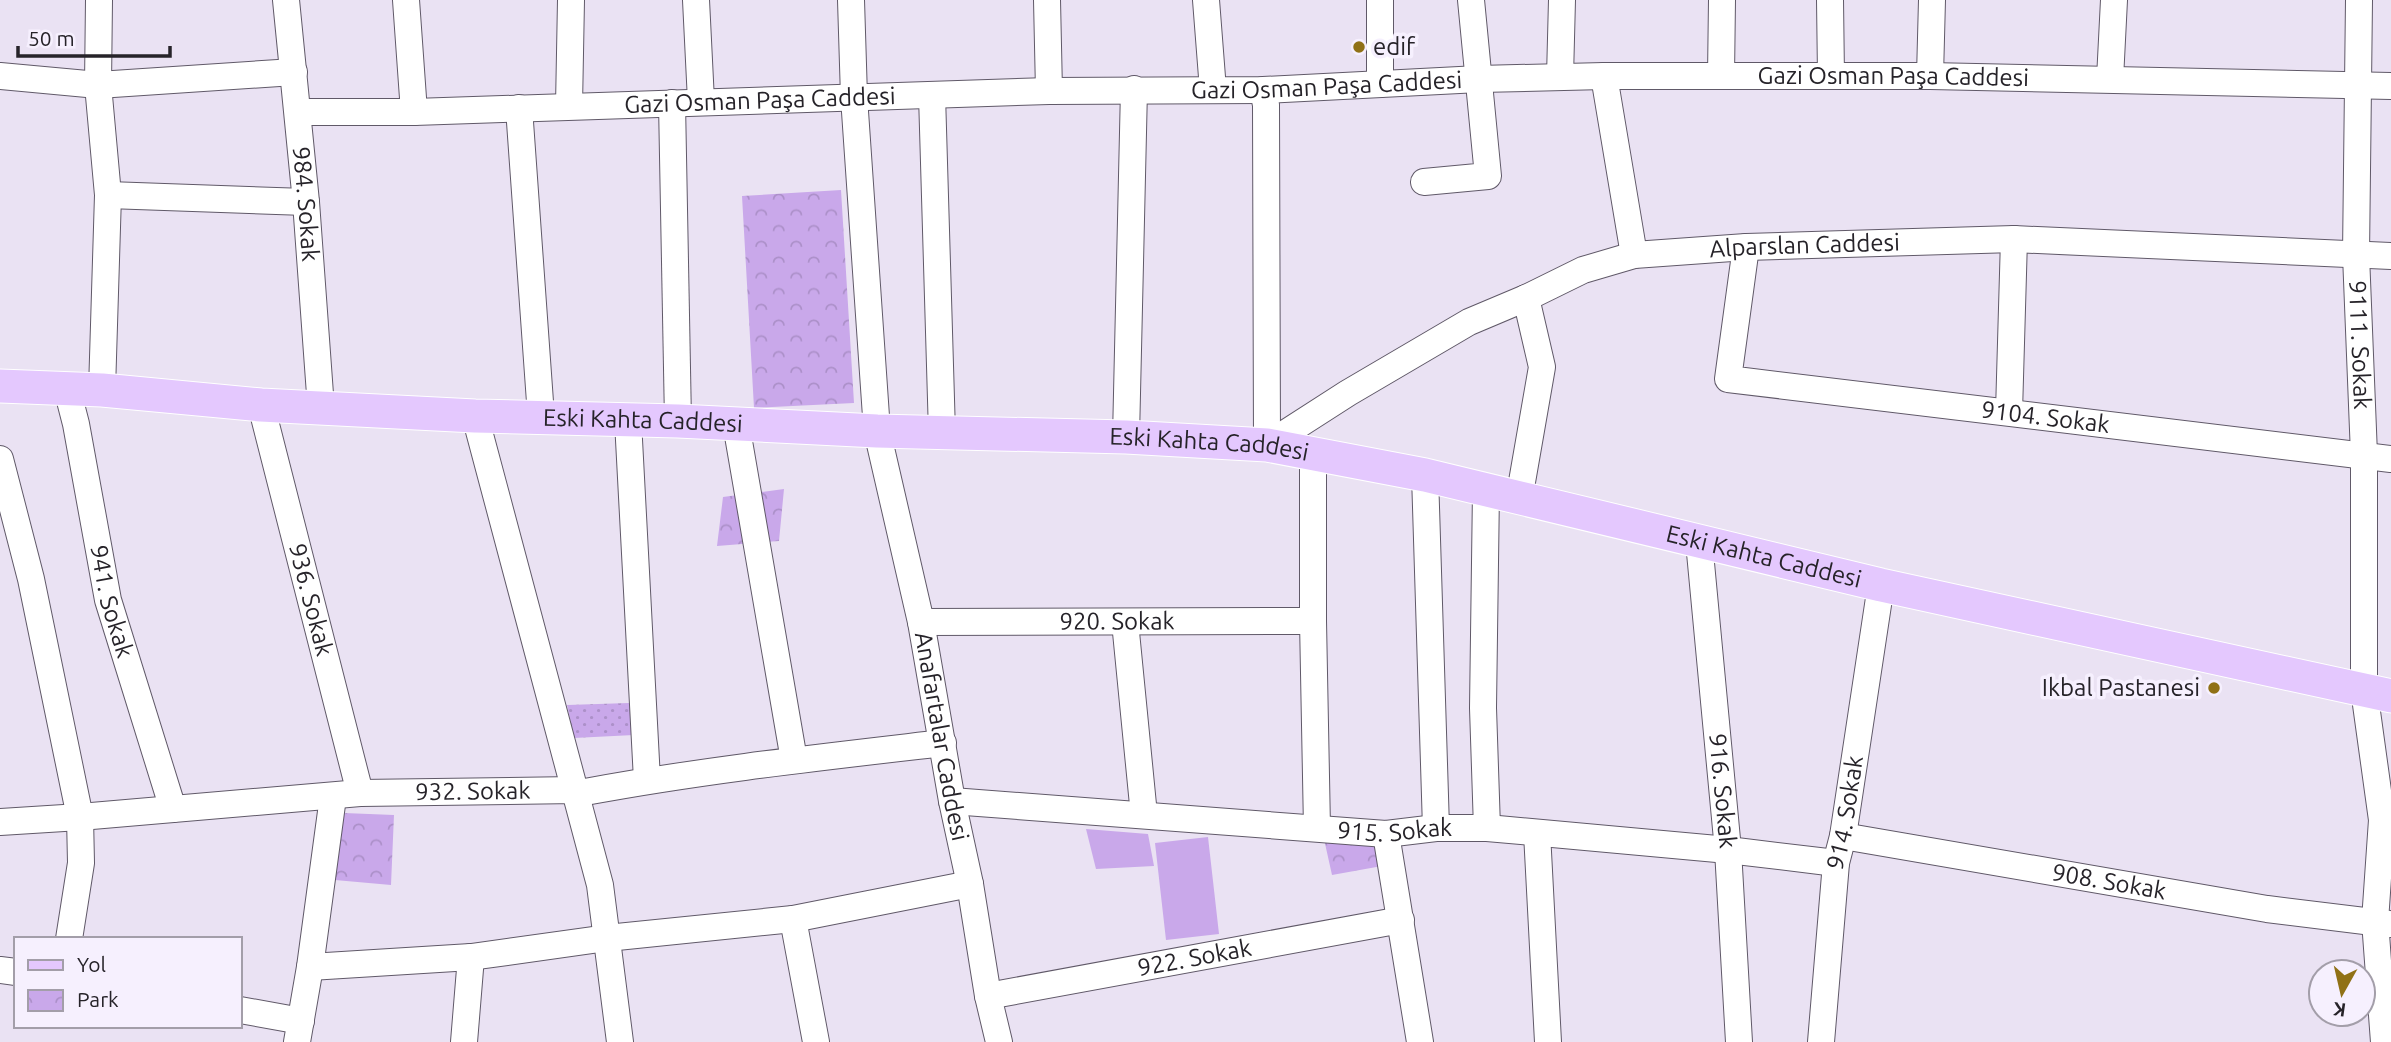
<svg xmlns="http://www.w3.org/2000/svg" width="2391" height="1042" viewBox="0 0 2391 1042" font-family="Ubuntu,sans-serif">
	<style>
		.grass { fill: url(#grass-dots) }
		.park { fill: url(#park-crowns) }
		.pitch { fill: #c9a8ea }
		.lines { fill: none; stroke-linecap: round; stroke-linejoin: round }
		.minor-casing { stroke: #605968; stroke-width: 28 }
		.major-casing { stroke: #fff; stroke-width: 35 }
		.minor { stroke: #fff; stroke-width: 26 }
		.major { stroke: #e4c8fe; stroke-width: 33 }
		.poi-dot { fill: #907116; stroke: #f6f0fe; stroke-width: 2.5 }
		.labels { text-anchor: middle; stroke-width: 7; stroke-linejoin: round; paint-order: stroke }
		.poi-label { font-size: 24px; fill: #262329; stroke: #f6f0fe; text-anchor: start }
		.street-label { font-size: 24px; fill: #262329; stroke: #f6f0fe }
	</style>
	<defs>
		<pattern id="grass-dots" width="8" height="8" patternUnits="userSpaceOnUse" patternTransform="scale(1.75)"><rect width="8" height="8" fill="#c9a8ea"/><path d="M2 2h.1M6 6h.1" fill="none" stroke="#ac90c9" stroke-width="1.8" stroke-linecap="round"/></pattern>
		<pattern id="park-crowns" width="20" height="18" patternUnits="userSpaceOnUse" patternTransform="scale(1.75)"><rect width="20" height="18" fill="#c9a8ea"/><path d="M2 6a3 3 0 1 1 6 0M12 15a3 3 0 1 1 6 0" fill="none" stroke="#ac90c9"/></pattern>
	</defs>
	<rect width="100%" height="100%" fill="#eae2f3"/>
	<!-- grass -->
	<path class="grass" d="M629,703l5,32 -60,3 -7,-33z"/>
	<!-- park -->
	<path class="park" d="M841,190l13,213 -100,5 -12,-212z
		M784,489l-5,52 -62,5 6,-49z
		M344,813l50,2 -3,70 -56,-5z
		M1324,839l53,4 5,23 -50,9z"/>
	<!-- pitch -->
	<path class="pitch" d="M1086,829l62,5 6,32 -58,3z
		M1208,837l11,97 -53,6 -11,-97z"/>
	<g class="lines">
		<!-- minor casing -->
		<g class="minor-casing">
			<g id="minor">
				<path d="M99,0l-1,85 10,110 -6,195"/>
				<path id="s1" d="M286,0l20,202 15,206"/>
				<path d="M406,0l8,112"/>
				<path d="M696,0l5,101"/>
				<path id="s2" d="M851,0l3,97 23,334 44,191 31,179 18,83 18,112 11,46"/>
				<path d="M1047,0l2,91"/>
				<path d="M1206,0l7,90"/>
				<path d="M1830,0l1,76"/>
				<path id="s3" d="M2359,0l-3,255 8,200v235l18,130 -7,101 9,121"/>
				<path d="M0,76l98,9 196,-13"/>
				<path d="M1604,76l30,179"/>
				<path d="M1721,76l1,-76"/>
				<path d="M1930,76l2,-76"/>
				<path d="M1560,77l2,-77"/>
				<path d="M2110,79l4,-79"/>
				<path d="M1380,84v-84"/>
				<path d="M1263,90l3,15 1,340"/>
				<path d="M932,95l10,338"/>
				<path d="M672,103l6,318"/>
				<path d="M569,106l2,-106"/>
				<path d="M519,108l22,308"/>
				<path id="s4" d="M298,112h116l635,-21 214,-1 216,-11 125,-3h326l461,10"/>
				<path d="M1424,182l64,-6 -17,-176"/>
				<path d="M108,195l198,7"/>
				<path id="s5" d="M1746,247l-18,132 663,80"/>
				<path id="s6" d="M67,389l9,35 32,176 65,209"/>
				<path id="s7" d="M261,405l99,388"/>
				<path d="M2009,412l5,-173"/>
				<path d="M475,416l125,469 20,157"/>
				<path d="M628,421l19,359"/>
				<path d="M736,424l58,336"/>
				<path d="M1126,437l8,-348"/>
				<path id="s8" d="M1267,445l81,-52 121,-71 57,-24 57,-28 51,-15 112,-8 268,-8 377,17"/>
				<path d="M1313,452v169l4,207"/>
				<path d="M0,459l31,120 49,238 1,46 -12,76"/>
				<path d="M1425,475l11,353"/>
				<path d="M1486,490l-3,218 4,120"/>
				<path d="M1519,499l23,-132 -16,-69"/>
				<path id="s9" d="M1699,542l29,308 11,192"/>
				<path id="s10" d="M921,622l392,-1"/>
				<path d="M1125,622l19,193"/>
				<path id="s11" d="M952,801l434,33 50,-6h51l241,22 108,13"/>
				<path id="s12" d="M0,822l80,-5 280,-24 216,-3 9,2c118,-22 238,-35 358,-49"/>
				<path d="M1537,833l11,209"/>
				<path d="M1386,834l34,208"/>
				<path id="s13" d="M1843,836l424,73 122,15"/>
				<path d="M793,919l23,123"/>
				<path d="M310,967l161,-10 136,-19 186,-19 177,-35"/>
				<path d="M0,970l16,2"/>
				<path id="s14" d="M988,996l413,-76"/>
				<path d="M240,1010l61,11"/>
				<path d="M297,1042l13,-75 23,-170"/>
				<path d="M464,1042l7,-85"/>
				<path id="s15" d="M1821,1042l15,-179 7,-27 38,-251"/>
			</g>
		</g>
		<!-- major casing -->
		<g class="major-casing">
			<g id="major">
				<path id="s16" d="M0,386l102,4 159,15 214,11 203,5 199,10 249,6 141,8 158,30 456,110 510,111"/>
			</g>
		</g>
		<!-- minor -->
		<use href="#minor" class="minor"/>
		<!-- major -->
		<use href="#major" class="major"/>
	</g>
	<!-- markers -->
	<g class="poi-dot">
		<circle cx="1359" cy="47" r="7"/>
		<circle cx="2214" cy="688" r="7"/>
	</g>
	<g class="labels">
		<!-- poi labels -->
		<g class="poi-label">
			<text x="1373" y="55">edif</text>
			<text x="2200" y="696" text-anchor="end">Ikbal Pastanesi</text>
		</g>
		<!-- street labels -->
		<g class="street-label">
			<text dy="8" stroke="none"><textPath href="#s4" startOffset="1596">Gazi Osman Paşa Caddesi</textPath></text>
			<text dy="8" stroke="none"><textPath href="#s4" startOffset="1029">Gazi Osman Paşa Caddesi</textPath></text>
			<text dy="8" stroke="none"><textPath href="#s4" startOffset="462">Gazi Osman Paşa Caddesi</textPath></text>
			<text dy="8" stroke="none"><textPath href="#s1" startOffset="205">984. Sokak</textPath></text>
			<text dy="8" stroke="none"><textPath href="#s8" startOffset="586">Alparslan Caddesi</textPath></text>
			<text dy="8" stroke="none"><textPath href="#s3" startOffset="345">9111. Sokak</textPath></text>
			<text dy="8" stroke="none"><textPath href="#s5" startOffset="453">9104. Sokak</textPath></text>
			<text dy="8" stroke="none"><textPath href="#s16" startOffset="644">Eski Kahta Caddesi</textPath></text>
			<text dy="8" stroke="none"><textPath href="#s16" startOffset="1211">Eski Kahta Caddesi</textPath></text>
			<text dy="8" stroke="none"><textPath href="#s16" startOffset="1778">Eski Kahta Caddesi</textPath></text>
			<text dy="8" stroke="none"><textPath href="#s7" startOffset="201">936. Sokak</textPath></text>
			<text dy="8" stroke="none"><textPath href="#s6" startOffset="217">941. Sokak</textPath></text>
			<text dy="8" stroke="none"><textPath href="#s10" startOffset="196">920. Sokak</textPath></text>
			<text dy="8" stroke="none"><textPath href="#s2" startOffset="744">Anafartalar Caddesi</textPath></text>
			<text dy="8" stroke="none"><textPath href="#s12" startOffset="474">932. Sokak</textPath></text>
			<text dy="8" stroke="none"><textPath href="#s9" startOffset="250">916. Sokak</textPath></text>
			<text dy="8" stroke="none"><textPath href="#s15" startOffset="231">914. Sokak</textPath></text>
			<text dy="8" stroke="none"><textPath href="#s11" startOffset="444">915. Sokak</textPath></text>
			<text dy="8" stroke="none"><textPath href="#s13" startOffset="270">908. Sokak</textPath></text>
			<text dy="8" stroke="none"><textPath href="#s14" startOffset="210">922. Sokak</textPath></text>
		</g>
	</g>
	<!-- legend -->
	<rect x="14" y="937" width="228" height="91" fill="#f6f0fe" stroke="#a39ea9" stroke-width="2"/>
	<rect x="28" y="960" width="35" height="10" fill="#e4c8fe" stroke="#a39ea9" stroke-width="2"/>
	<text x="77" y="972" font-size="21" fill="#262329">Yol</text>
	<rect x="28" y="990" width="35" height="21" fill="url(#park-crowns)" stroke="#a39ea9" stroke-width="2"/>
	<text x="77" y="1007" font-size="21" fill="#262329">Park</text>
	<!-- north arrow -->
	<g transform="translate(2342 993) rotate(188)"><circle r="33" fill="#f6f0fe" stroke="#a39ea9" stroke-width="2"/>
	<path d="M0-5L12 26L0 18L-12 26Z" fill="#907116"/>
	<text y="-10" font-size="19" font-weight="bold" text-anchor="middle" fill="#262329">K</text>
	</g>
	<!-- scale -->
	<path d="M18 46v10h152v-10" fill="none" stroke="#262329" stroke-width="3.5"/>
	<text x="28" y="46" font-size="21" fill="#262329" stroke="#f6f0fe" stroke-width="5" paint-order="stroke">50 m</text>
</svg>
